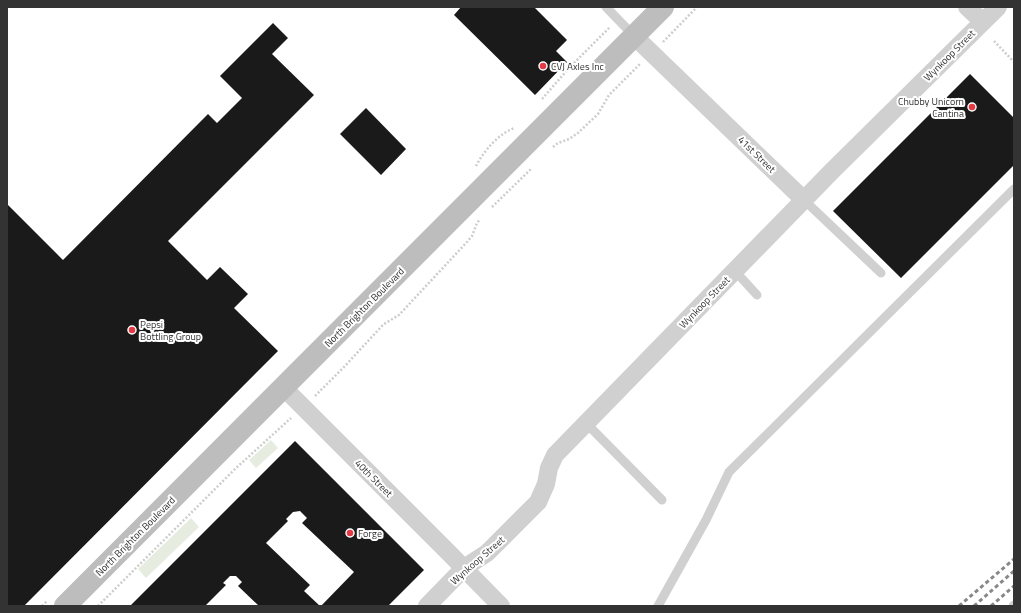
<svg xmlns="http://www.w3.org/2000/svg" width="1021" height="613" viewBox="0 0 1021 613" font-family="'Titillium Web',sans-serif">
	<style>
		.green { fill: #e6ecdf }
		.building { fill: #1a1a1a }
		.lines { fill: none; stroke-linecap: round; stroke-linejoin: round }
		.path { stroke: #cdcdcd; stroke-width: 2.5; stroke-dasharray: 2 2; stroke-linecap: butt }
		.lane { stroke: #d0d0d0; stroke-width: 9 }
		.street { stroke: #d0d0d0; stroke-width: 18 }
		.secondary { stroke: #bdbdbd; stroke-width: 22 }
		.rail { stroke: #888; stroke-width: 3; stroke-dasharray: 4 3; stroke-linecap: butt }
		.poi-dot { fill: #e63946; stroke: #fff; stroke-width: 1.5 }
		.labels { text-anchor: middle; stroke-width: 4; stroke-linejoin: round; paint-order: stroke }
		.street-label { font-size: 10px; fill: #333; stroke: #fff }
		.poi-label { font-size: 10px; fill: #333; stroke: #fff; text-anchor: start }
	</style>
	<rect width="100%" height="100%" fill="#fff"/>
	<!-- green -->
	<path class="green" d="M271,440l7,8 -22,20 -7,-8z
		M191,518l8,9 -53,51 -8,-9z"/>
	<!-- building -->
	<path class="building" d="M461,7h73l33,33 -11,11 11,11 -32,33 -81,-80z
		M273,23l15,15 -16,16 42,41 -146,146 39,39 13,-13 28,27 -14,14 44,43 -254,255h-17v-402l56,56 145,-146 9,9 25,-25 -22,-22z
		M970,74l44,44v47l-113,113 -68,-67z
		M366,108l40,41 -25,26 -41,-41z
		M295,441l129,129 -36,36h-67l33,-34 -52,-49 5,-5 -7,-7 -7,1 -7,7 2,2 -22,22 44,42 -6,6 16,15h-61l-21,-20 4,-4 -6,-6h-6l-7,7 3,2 -21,21h-75z"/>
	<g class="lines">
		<!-- path -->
		<path class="path" d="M994,41l20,21
			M663,42l34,-35
			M542,99l27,-31 41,-41
			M553,147l5,-4 11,-4 9,-6 20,-19 11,-19 31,-31
			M476,166c8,-15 21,-31 38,-38
			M492,207l39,-38
			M315,396l29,-29 37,-40 3,-3 15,-9 68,-73 5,-6 5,-13 3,-4
			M42,606l5,-5
			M98,606l137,-137 56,-51"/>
		<!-- lane -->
		<path class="lane" d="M606,7l28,29
			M804,200l77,73
			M735,271l22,24
			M586,423l76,77
			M658,606l48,-86 23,-48 285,-283
			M1013,606l1,-1"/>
		<!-- street -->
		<path class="street" d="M967,7l16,15
			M634,36l170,164
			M283,387l166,166 52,53
			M427,606l37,-38 23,-15 51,-51 8,-18 3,-16 6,-13 277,-284 166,-164"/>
		<!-- secondary -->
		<path class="secondary" d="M65,606l598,-599"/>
		<!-- rail -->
		<path class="rail" d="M959,606l55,-47
			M974,606l40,-35
			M991,606l23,-20"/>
	</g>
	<!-- markers -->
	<g class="poi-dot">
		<circle cx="543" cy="66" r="4"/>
		<circle cx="972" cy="107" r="4"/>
		<circle cx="132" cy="330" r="4"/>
		<circle cx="350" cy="533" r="4"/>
	</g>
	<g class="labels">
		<!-- street labels -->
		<g class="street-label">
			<text transform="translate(949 55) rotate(-45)" y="4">Wynkoop Street</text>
			<text transform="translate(757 154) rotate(44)" y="4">41st Street</text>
			<text transform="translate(704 302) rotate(-46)" y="4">Wynkoop Street</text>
			<text transform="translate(364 307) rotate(-45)" y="4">North Brighton Boulevard</text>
			<text transform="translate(374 478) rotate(45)" y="4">40th Street</text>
			<text transform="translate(135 536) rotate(-45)" y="4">North Brighton Boulevard</text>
			<text transform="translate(477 560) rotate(-41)" y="4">Wynkoop Street</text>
		</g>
		<!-- poi labels -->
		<g class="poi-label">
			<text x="551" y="70">CVJ Axles Inc</text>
			<text x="964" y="105" text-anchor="end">Chubby Unicorn<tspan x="964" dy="12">Cantina</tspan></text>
			<text x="140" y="328">Pepsi<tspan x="140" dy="12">Bottling Group</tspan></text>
			<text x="358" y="537">Forge</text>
		</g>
	</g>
	<!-- border -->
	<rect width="1021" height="613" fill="none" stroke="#333333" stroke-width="16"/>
</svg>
